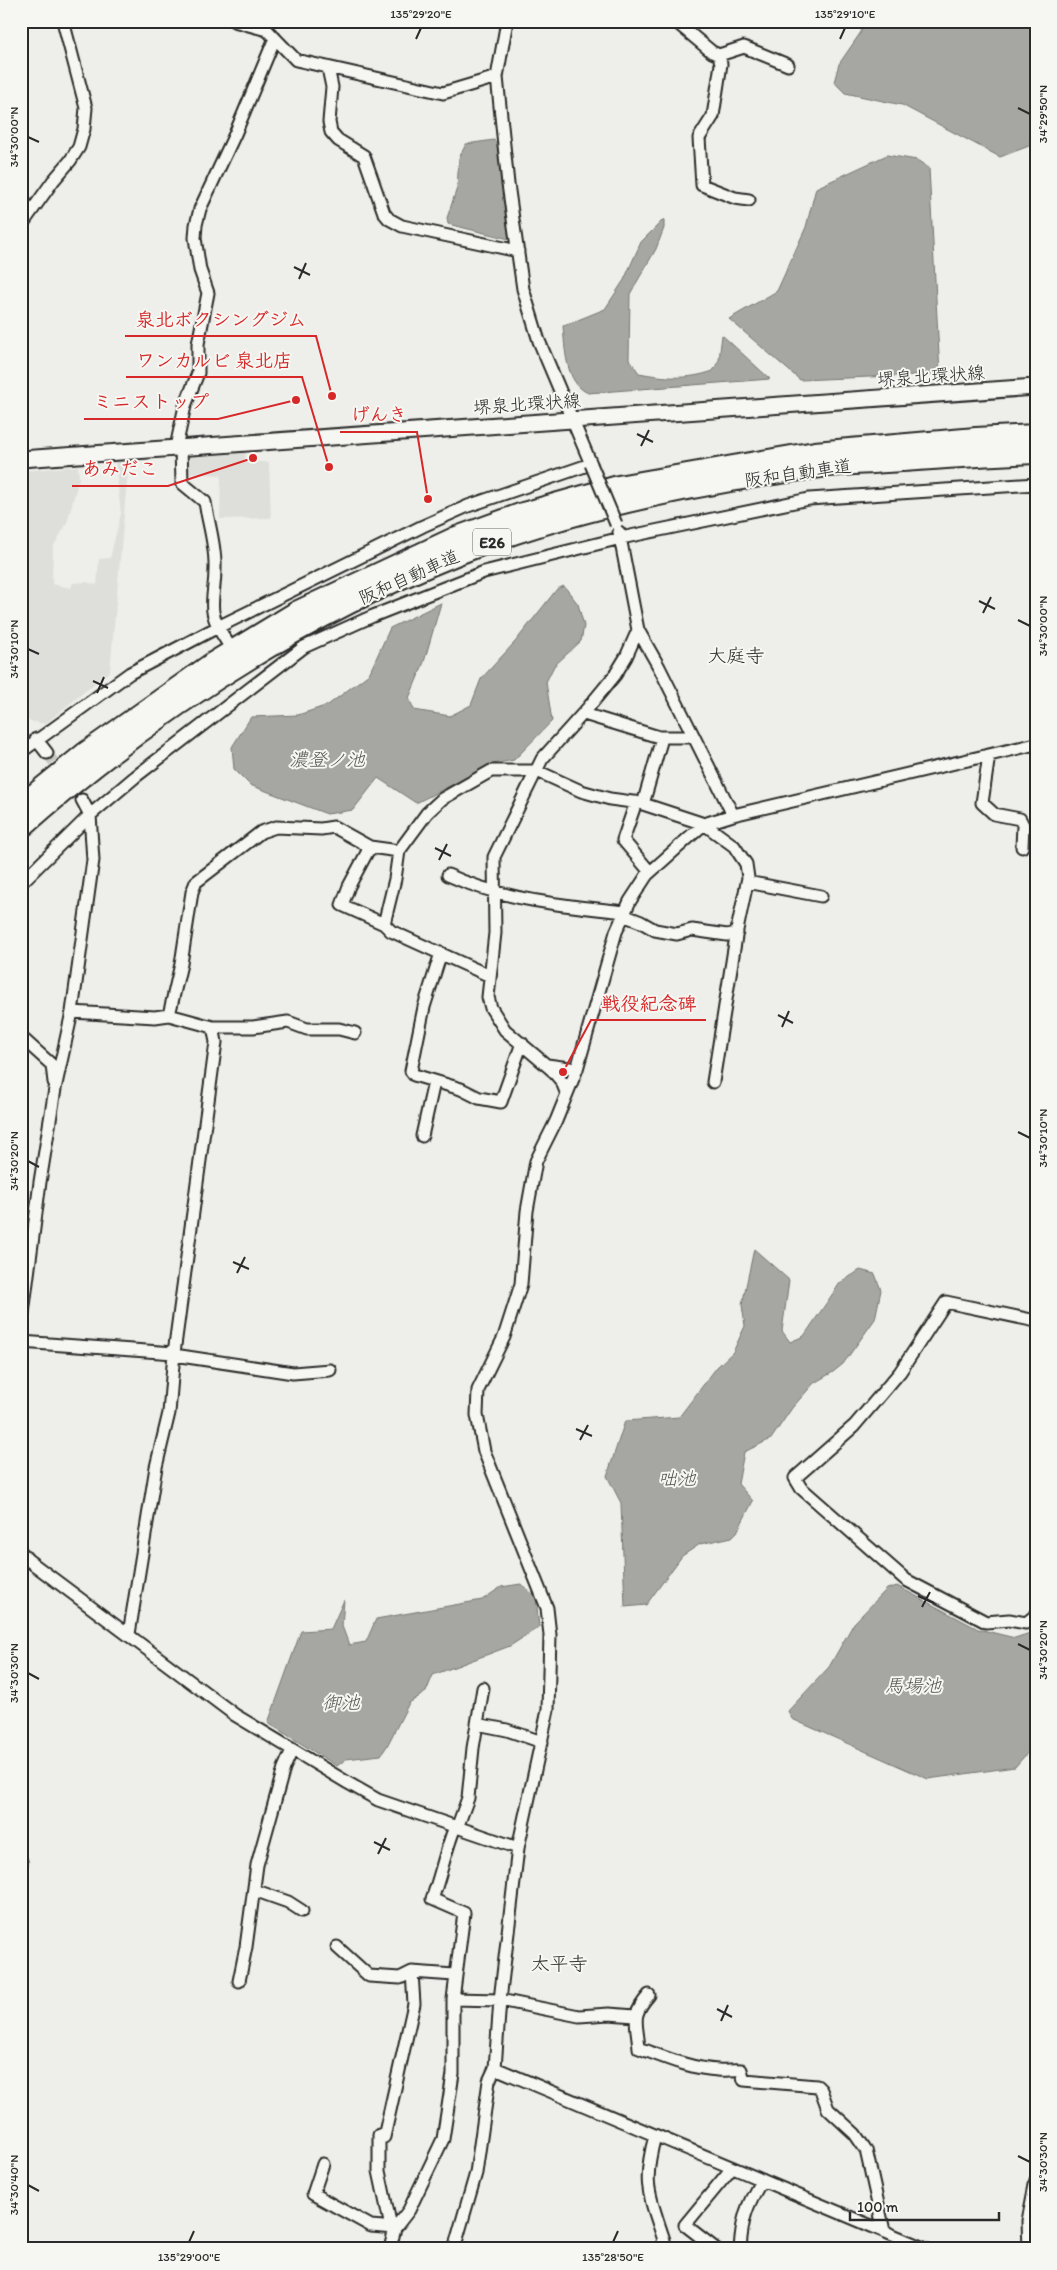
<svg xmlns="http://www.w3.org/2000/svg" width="1057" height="2270" viewBox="0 0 1057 2270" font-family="Itim,'Klee One',sans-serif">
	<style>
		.built { fill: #dededb }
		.water { fill: #a6a6a3; stroke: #757573 }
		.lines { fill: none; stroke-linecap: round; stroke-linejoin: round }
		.street-tunnel { stroke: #c7c7c4; stroke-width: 11; stroke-dasharray: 11 5.5; stroke-linecap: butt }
		.street-casing { stroke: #2b2b2b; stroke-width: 15 }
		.secondary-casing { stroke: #2b2b2b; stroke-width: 19 }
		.highway-casing { stroke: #2b2b2b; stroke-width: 24 }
		.street { stroke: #f6f6f2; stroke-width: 11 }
		.secondary { stroke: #f6f6f2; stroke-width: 15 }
		.highway { stroke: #f6f6f2; stroke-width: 20 }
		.street-bridge-casing { stroke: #2b2b2b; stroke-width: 15; stroke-linecap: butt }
		.street-bridge { stroke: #f6f6f2; stroke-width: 11 }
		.ticks { fill: none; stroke: #2b2b2b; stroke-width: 2 }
		.labels { text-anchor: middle; stroke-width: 4; stroke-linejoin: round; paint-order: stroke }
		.shield { fill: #f6f6f2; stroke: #686867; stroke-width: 1 }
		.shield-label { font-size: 16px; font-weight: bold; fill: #2b2b2b }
		.street-label { font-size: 18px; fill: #2b2b2b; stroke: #f6f6f2 }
		.neighbourhood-label { font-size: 19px; fill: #2b2b2b; stroke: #f6f6f2 }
		.water-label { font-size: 19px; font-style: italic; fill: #565655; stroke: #f6f6f2 }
		.leader { fill: none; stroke: #d62828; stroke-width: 2 }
		.callout-dot { fill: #d62828; stroke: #f6f6f2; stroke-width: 2 }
		.callout-label { font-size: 19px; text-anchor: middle; font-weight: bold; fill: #d62828; stroke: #f6f6f2; stroke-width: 4; stroke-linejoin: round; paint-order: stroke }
		.neatline { fill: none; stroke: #2b2b2b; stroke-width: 2 }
		.ticks-label { font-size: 12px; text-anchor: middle; fill: #2b2b2b }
	</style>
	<rect width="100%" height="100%" fill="#eeeeea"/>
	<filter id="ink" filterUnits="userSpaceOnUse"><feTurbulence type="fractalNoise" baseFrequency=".02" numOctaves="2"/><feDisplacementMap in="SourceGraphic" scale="10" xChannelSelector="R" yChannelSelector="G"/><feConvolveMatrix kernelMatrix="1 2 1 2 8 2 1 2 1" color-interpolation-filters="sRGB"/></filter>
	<g filter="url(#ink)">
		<!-- built -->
		<path class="built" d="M246,449l-1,13h24l2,56 -51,1 1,-44 -35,-2v-21z
			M129,458l-19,213 -65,53 -24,-5v-248l57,-5 1,12 -12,45 -14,24 -1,37 19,4 2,-5 13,-1 11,3 2,-26 11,-1 11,-44 -6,-54z"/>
		<!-- water -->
		<path class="water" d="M863,21h173v96l-7,29 -29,11 -98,-52 -57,-12 -11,-11 5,-18 22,-32z
			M494,140l4,5 11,94 -61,-15 -1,-6 10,-30 2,-30 7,-14z
			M887,155l30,5 12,8 11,206 -140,6 -71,-61 48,-28 29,-64 10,-39z
			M664,219v9l-8,21 -26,45 -1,65 10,14c27,5 48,7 74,-2l6,-11 3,-25 48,44 -182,14c-23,-10 -23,-45 -25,-67l42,-17 19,-29 17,-38z
			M564,586l14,18 6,22 -3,15 -27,25 -8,16 6,39 -38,39 -21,4 -77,39 -38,-25 -25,32 -26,4 -77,-29 -16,-16 -2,-22 19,-30 47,-2 30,-10 41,-31 21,-46 51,-25 -17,59 -15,36 5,12 36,6 21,-11 10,-26 34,-37 42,-53z
			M754,1249l35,31 -7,51 8,11 14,-6 36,-53 20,-13 15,4 6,16 -6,29 -32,45 -10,8 -19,11 -22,25 -21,31 -27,13 -6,32 15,17 -16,31 -5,5 -32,7 -18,12 -36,49 -21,2 -4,-104 -14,-27 18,-55 54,-4 38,-50 16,-15 12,-26 -3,-21z
			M521,1584l15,13 3,30 -29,19 -77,29 -7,17 -17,11 -22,43 -6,9 -35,4 -9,7 -69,-43 33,-92 30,-2 13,-29 -2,26 7,19 17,-3 10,-23 106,-19 19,-13z
			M897,1586l81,43 37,9 21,-7v112l-21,24 -87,12 -136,-60 -4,-8 41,-44 25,-44 33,-34z"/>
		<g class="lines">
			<!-- street-tunnel -->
			<path class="street-tunnel" d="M47,753l35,47"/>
			<!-- street casing -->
			<g class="street-casing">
				<path id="street" d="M234,21l33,9 29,30 147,33 54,-16
					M675,21l37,31 7,3
					M328,68l4,19 -3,35 2,10 7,8 26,16 20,57 5,6 13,7 116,25
					M749,200l-14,-2 -33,-13 -3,-47 14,-22 8,-52 -2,-9 25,-8 44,18
					M21,226l32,-45 17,-20 9,-14 5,-18 2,-21 -23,-87
					M176,447l9,-41 13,-33v-29l10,-51 -8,-23 -5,-32 1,-13 4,-16 35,-75 40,-96
					M181,447l1,36 23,19c3,20 10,41 10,62 1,38 -12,42 12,78
					M619,532l19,98 21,37 74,148
					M584,714l75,23h35
					M36,739l11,14
					M21,752l109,-79 88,-46 205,-101 45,-20 123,-42 -52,-123 -16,-52 -15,-105 -11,-107 10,-56
					M989,755l-7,48 12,11 26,5 3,6 -1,22
					M636,802l-13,38 27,32
					M643,804l19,-66
					M370,847l-21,39 -7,19 42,19
					M448,875c55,25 117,31 177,37
					M747,882l74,14
					M21,883l69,-68 45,-38 169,-130 69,-31 111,-44 137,-34 188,-39 227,-15
					M623,915l18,7 14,8 22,4 15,-4 35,5 10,-2
					M441,953l-17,54 -13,64 3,4 47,14 18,9 22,4 21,-59
					M490,976l-99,-45 -7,-7 11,-45 4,-28 28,-38 15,-14 49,-28h46l44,20 29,8 30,4 64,21 30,22 12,18 2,14 -11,52 -24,152
					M72,1012l83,5 14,-2 44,12h40l35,-5 19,7h32l16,4
					M169,1015l12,-51 11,-72 4,-10 65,-50 15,-5 45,2 13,-2 36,20 29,4
					M21,1037l31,28 2,17
					M547,1065l30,4
					M566,1092l-4,-10 -11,-13 -46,-39 -14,-22 -3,-11 7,-64 -1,-76 48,-98 45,-50 28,-34 11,-18 12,-27
					M422,1136l12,-54
					M1036,1321l-90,-19 -46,70 -46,54 -59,52 6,10 105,92 80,42 23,-2 17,3 10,-8
					M21,1329l19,-147 15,-93 17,-77 21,-152 -3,-45 -8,-15
					M21,1342l153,11
					M174,1355l119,18 37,-3
					M21,1552l7,8 207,155 113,68 30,17 140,48
					M129,1634l27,-167 13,-54 5,-60 42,-311 -3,-15
					M477,1724l30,6 35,12
					M457,1828l11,-30 5,-50 10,-60
					M21,1861v3
					M254,1890l34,12 14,9
					M337,1947l32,29 31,2 12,-6 42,3
					M239,1981l7,-34 11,-82 27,-97 8,-18
					M649,1995c-19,22 -12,26 -10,53 25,9 52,21 79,22 8,1 15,-1 23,0l3,10 73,6 4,4 7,19 27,25 11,16 18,81
					M453,1999l47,1 79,16 30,-2 26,2
					M495,2068l431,181
					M379,2135v36l12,56
					M655,2136c-13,48 -6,58 9,104l-4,9
					M384,2137l30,-133 -2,-32
					M323,2164l-10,30 58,32 24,2
					M390,2249l5,-21 14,-18 34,-71 10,-65v-75l11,-86 -32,-14c9,-24 13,-48 23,-72
					M454,2249l22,-76 13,-92 6,-13 5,-68 18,-152 30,-138 2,-75 -3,-27 -63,-157 -7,-36 1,-25 26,-53 17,-53 6,-73 9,-50 20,-40 21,-52 39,-137 14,-31 17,-26 57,-51 29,-9 303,-71
					M716,2249l-31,-24 47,-57
					M740,2249c2,-30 6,-43 22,-69
					M1029,2249l-1,-28 8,-41"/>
			</g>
			<!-- secondary casing -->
			<g class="secondary-casing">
				<path id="secondary" d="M21,459l1015,-72"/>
			</g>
			<!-- highway casing -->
			<g class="highway-casing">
				<path id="highway" d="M21,805l64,-52 129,-91 84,-51 156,-73 69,-25 95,-27 197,-34 161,-14 60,-3
					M21,828c129,-114 277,-210 437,-274 108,-43 240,-70 356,-86 23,-4 48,-4 72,-6 50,-3 100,-7 150,-9"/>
			</g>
			<!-- street -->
			<use href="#street" class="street"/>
			<!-- secondary -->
			<use href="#secondary" class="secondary"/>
			<!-- highway -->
			<use href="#highway" class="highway"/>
			<!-- street-bridge casing -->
			<g class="street-bridge-casing">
				<path id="street-bridge" d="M591,464l25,60"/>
			</g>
			<!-- street-bridge -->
			<use href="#street-bridge" class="street-bridge"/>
		</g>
	</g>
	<!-- ticks -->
	<path class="ticks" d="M416,39l5,-11M840,39l5,-11M1018,108l12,6M28,137l11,5M294,267l16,8M299,279l7,-16M637,434l16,8M641,446l8,-16M979,601l16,8M983,613l8,-16M1018,620l12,6M28,649l11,5M93,681l15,7M97,693l7,-16M435,848l16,8M439,860l8,-16M778,1015l15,8M782,1027l7,-16M1018,1132l12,6M28,1161l11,6M233,1262l16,7M237,1273l8,-16M576,1429l16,7M580,1440l8,-15M918,1596l16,7M922,1607l8,-15M1018,1644l12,6M28,1673l11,6M374,1842l16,8M378,1854l8,-16M717,2009l15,8M721,2021l7,-16M1018,2156l12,6M28,2185l11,6M189,2242l5,-11M613,2242l5,-11"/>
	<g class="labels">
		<!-- shield labels -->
		<rect class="shield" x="473" y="528.5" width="38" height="27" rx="4"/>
		<g class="shield-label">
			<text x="492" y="548">E26</text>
		</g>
		<!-- street labels -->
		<g class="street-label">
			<text transform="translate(931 376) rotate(-4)" y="6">堺泉北環状線</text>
			<text transform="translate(527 404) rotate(-4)" y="6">堺泉北環状線</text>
			<text transform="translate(798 473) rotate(-8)" y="6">阪和自動車道</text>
			<text transform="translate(409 577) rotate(-24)" y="6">阪和自動車道</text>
		</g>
		<!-- neighbourhood labels -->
		<g class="neighbourhood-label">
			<text x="736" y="662">大庭寺</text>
			<text x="559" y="1970">太平寺</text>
		</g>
		<!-- water labels -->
		<g class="water-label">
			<text x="327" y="766">濃登ノ池</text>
			<text x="677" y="1485">咄池</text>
			<text x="913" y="1692">馬場池</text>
			<text x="341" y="1709">御池</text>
		</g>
	</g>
	<!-- callouts -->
	<path class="leader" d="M332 396L316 336H125M329 467L302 377H126M296 400L218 419H84M428 499L417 432H340M253 458L168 486H72M563 1072L591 1020H706"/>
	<g class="callout-dot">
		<circle cx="332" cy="396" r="5"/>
		<circle cx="329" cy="467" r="5"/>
		<circle cx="296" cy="400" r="5"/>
		<circle cx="428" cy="499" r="5"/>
		<circle cx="253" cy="458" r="5"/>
		<circle cx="563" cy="1072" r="5"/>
	</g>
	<g class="callout-label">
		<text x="221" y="326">泉北ボクシングジム</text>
		<text x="214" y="367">ワンカルビ 泉北店</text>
		<text x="151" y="408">ミニストップ</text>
		<text x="379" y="421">げんき</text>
		<text x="120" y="475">あみだこ</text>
		<text x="649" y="1010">戦役紀念碑</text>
	</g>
	<!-- margin -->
	<rect width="1057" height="2270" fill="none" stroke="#f6f6f2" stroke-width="55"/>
	<!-- scale -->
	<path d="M850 2212v8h149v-8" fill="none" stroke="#2b2b2b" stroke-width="2.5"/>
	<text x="857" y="2212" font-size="15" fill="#2b2b2b" stroke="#f6f6f2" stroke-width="4" paint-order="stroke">100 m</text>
	<rect x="28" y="28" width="1002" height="2214" class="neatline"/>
	<g class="ticks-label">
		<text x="421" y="18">135°29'20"E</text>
		<text x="845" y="18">135°29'10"E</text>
		<text transform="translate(1043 114) rotate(-90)" y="4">34°29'50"N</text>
		<text transform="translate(14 137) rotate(-90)" y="4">34°30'00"N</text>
		<text transform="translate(1043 626) rotate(-90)" y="4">34°30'00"N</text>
		<text transform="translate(14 649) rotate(-90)" y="4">34°30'10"N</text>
		<text transform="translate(1043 1138) rotate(-90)" y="4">34°30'10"N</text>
		<text transform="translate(14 1161) rotate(-90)" y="4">34°30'20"N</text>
		<text transform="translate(1043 1650) rotate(-90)" y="4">34°30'20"N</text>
		<text transform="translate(14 1673) rotate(-90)" y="4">34°30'30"N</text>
		<text transform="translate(1043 2162) rotate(-90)" y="4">34°30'30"N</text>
		<text transform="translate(14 2185) rotate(-90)" y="4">34°30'40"N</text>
		<text x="189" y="2261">135°29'00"E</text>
		<text x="613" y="2261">135°28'50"E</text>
	</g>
</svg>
